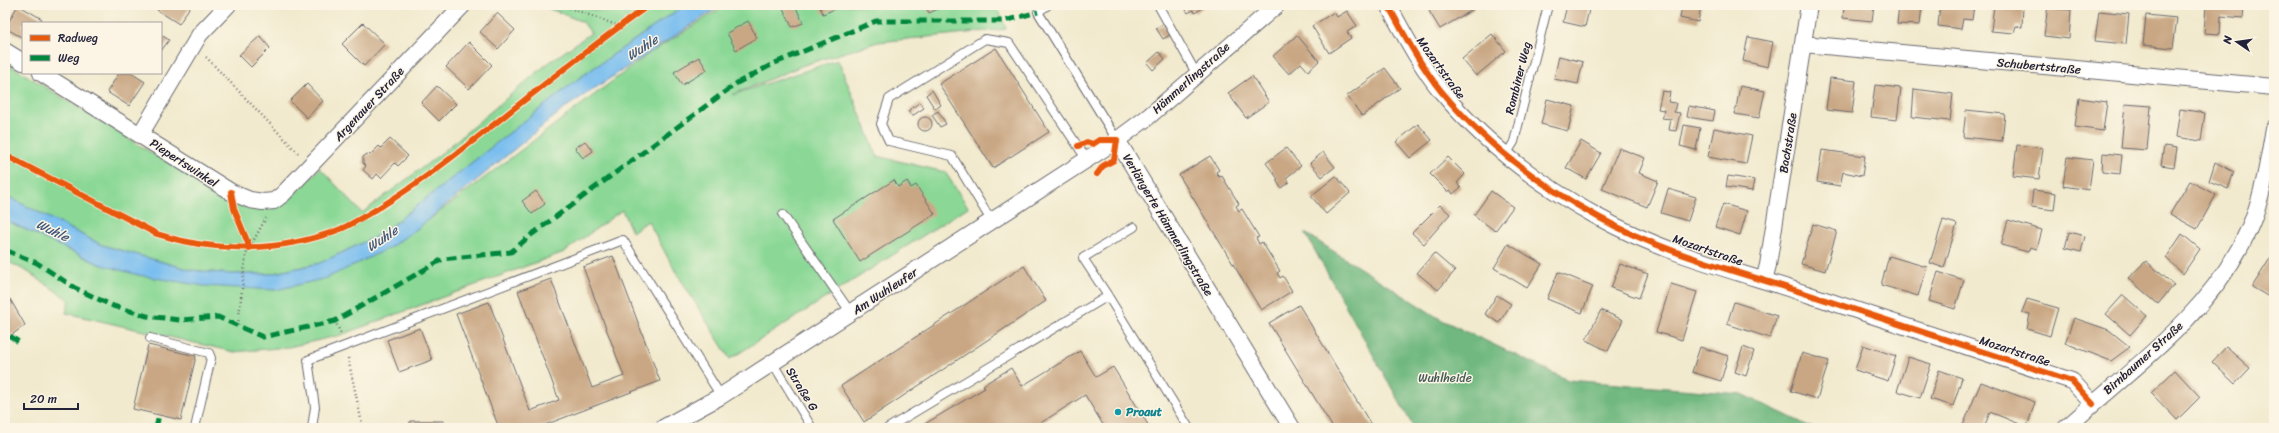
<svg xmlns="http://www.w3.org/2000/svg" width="2279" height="433" viewBox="0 0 2279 433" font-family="Sriracha,sans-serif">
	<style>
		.green { fill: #8bd896; stroke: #567d68 }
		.forest { fill: #70b87f; stroke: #496d5d }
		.water { fill: #78bdef; stroke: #4d7095 }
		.building { fill: #c9a784 }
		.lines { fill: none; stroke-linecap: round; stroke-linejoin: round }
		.lane-casing { stroke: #6a686e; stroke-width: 10 }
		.street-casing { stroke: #6a686e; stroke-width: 18 }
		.path { stroke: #6a686e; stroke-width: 2.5; stroke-dasharray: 1 3; stroke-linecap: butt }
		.lane { stroke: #fff; stroke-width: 8 }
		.street { stroke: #fff; stroke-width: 16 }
		.quiet { stroke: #00873e; stroke-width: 5; stroke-dasharray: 10 5; stroke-linecap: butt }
		.cycleway-casing { stroke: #fcf5e5; stroke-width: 8 }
		.cycleway { stroke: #e8590c; stroke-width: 6 }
		.culture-dot { fill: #0f9aa8; stroke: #fcf5e5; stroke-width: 1.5 }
		.labels { text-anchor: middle; stroke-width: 3; stroke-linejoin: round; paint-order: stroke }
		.street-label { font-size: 12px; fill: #22223b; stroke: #fcf5e5 }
		.park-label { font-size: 12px; fill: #425956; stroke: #fcf5e5 }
		.culture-label { font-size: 12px; font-weight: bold; fill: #0d838f; stroke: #fcf5e5; text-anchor: start }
		.water-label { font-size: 13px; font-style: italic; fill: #40587a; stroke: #fcf5e5 }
	</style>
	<rect width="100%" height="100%" fill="#fcf5e5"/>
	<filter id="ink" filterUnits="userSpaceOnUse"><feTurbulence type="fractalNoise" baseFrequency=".025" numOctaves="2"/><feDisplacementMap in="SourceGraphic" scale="8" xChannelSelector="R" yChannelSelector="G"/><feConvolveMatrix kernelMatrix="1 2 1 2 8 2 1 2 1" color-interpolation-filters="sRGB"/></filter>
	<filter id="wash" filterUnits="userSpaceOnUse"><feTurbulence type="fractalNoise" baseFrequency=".012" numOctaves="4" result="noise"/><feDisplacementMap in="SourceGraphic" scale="16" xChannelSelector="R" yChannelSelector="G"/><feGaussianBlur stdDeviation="0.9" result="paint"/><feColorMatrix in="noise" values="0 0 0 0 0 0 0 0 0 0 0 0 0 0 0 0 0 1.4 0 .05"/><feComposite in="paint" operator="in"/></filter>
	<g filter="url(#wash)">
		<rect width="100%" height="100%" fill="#f1eace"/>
		<!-- green -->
		<path class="green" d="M540,5h36l24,6 6,-6h79l-107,74 -197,155 -61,29 -50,11h-40l-39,-4 -89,-25 -97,-50v-133l218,135c48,28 66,4 97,-29l42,45 81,-61 104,-88 44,-31 -8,-11z
			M726,5h271l9,24 -128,13 -74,23 -72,30 106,-35 39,96 68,16 23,35 -238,152 -57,-92 -25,-46 -16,11 -10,-22 -58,42 -223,83 -52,12 -55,5 -168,-39 3,-13 -41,-28 -23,-12v-40l94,44 177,26 113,-42 29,-20 229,-173z"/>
		<!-- forest -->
		<path class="forest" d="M1305,233l135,86 128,61 174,14 71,34h-399z"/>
		<!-- water -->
		<path class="water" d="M685,5h37l-156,102 -148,121 -29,20 -62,30 -51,12 -72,-4 -66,-11 -39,-11 -94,-44v-25l97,50 89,25 39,4h40l50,-11 61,-29 197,-155z"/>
		<g id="blocks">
			<!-- building -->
			<path class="building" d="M18,5l24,14 -3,4h-16v15l-18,-10z
				M161,5h30l-12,19 -22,-14z
				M791,5h4l8,18 -11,4 -9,-19z
				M819,5h14l2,4 -12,5z
				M925,5h14l1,3 -11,5z
				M1183,5h21l1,1 -10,7 -2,-3 -5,3z
				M1438,5h33l3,4 -34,20 -11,-18z
				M1567,5h23l-5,22 -22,-5z
				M1682,5l19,1 -3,16 -18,-4z
				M1844,5h30l-2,16 -29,-3z
				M1899,5h23l-2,20 -23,-1z
				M1940,5h34l-2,15 -9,-1 -2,10 -23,-3z
				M1994,5l29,1 -1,21 -6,-1 -2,7 -23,-2z
				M2048,5h9v4l14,1 -2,29 -25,-3z
				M2206,5h38l-1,13 -22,-2 -1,18 -16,-1z
				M1347,11l10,15 -10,6 4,6 -22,15 -17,-27 22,-14 3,5z
				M2099,11l30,3 -3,30 -31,-3z
				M497,13l18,17 -17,19 -18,-17z
				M2146,15l31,3 -4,30 -30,-3z
				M748,21l9,17 -21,12 -9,-17z
				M363,23l22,21 -21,22 -22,-22z
				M1163,24l7,11 -7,4 -7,-11z
				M1492,34l14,17 -30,25 -14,-17z
				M161,35l8,5 -8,11z
				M1297,35l22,26 -11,10 -7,-8 -12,11 -16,-18z
				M260,36l10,12 -19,19 -12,-12z
				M1748,37l25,5 -5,25 -25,-6z
				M469,42l23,23 -23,24 -23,-22z
				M996,48l53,84 -56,36 -54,-84z
				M1159,52l6,7 -12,11 -6,-7z
				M1559,56l24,6 -5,22 -24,-5z
				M699,57l8,13 -25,15 -8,-13z
				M1385,68l15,20 -38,28 -15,-20z
				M119,73h12l14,9 -16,24 -22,-14z
				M1252,76l17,26 -23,16 -18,-25z
				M1830,78l26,3 -4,32 -26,-3z
				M307,84l16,17 -16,17 -17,-17z
				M1875,85l26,3 -4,32 -26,-3z
				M437,86l19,18 -17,17 -18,-18z
				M1740,86l25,5 -6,27 -24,-4z
				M1914,89l39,5 -3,27 -38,-4z
				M932,90l9,15 -6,4 -9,-14z
				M1662,91l8,1 -2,10 8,1 -2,9 6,1 -4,18 -7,-1 2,-11 -9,-1 2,-8 -6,-1z
				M2079,98l28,4 -4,29 -28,-4z
				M1547,99l27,7 -6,25 -27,-7z
				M920,102l4,6 -12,8 -4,-5z
				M2125,104l26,2 -4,44 -26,-2z
				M1689,106l26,5 -2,10 -26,-4z
				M2180,109l25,4 -4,28 -25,-4z
				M1966,110l39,4 -3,27 -39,-4z
				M938,111l8,13 -6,3 -8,-12z
				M918 124a7 7 0 1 1 14 0a7 7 0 1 1-14 0Z
				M1418,124l14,16 -22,18 -14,-16z
				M1684,125l16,3 -4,22 -16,-4z
				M1714,128l38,8 -6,28 -38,-7z
				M390,139l18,17 -10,10 -3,-3 -14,15 -4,-4 -4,5 -10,-9 3,-4 -3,-3v-6l4,-3 3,1 9,-9 2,2z
				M585,141l8,10 -10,7 -8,-10z
				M1581,141l20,12 -15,26 -20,-11z
				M2017,145l26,3 -4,31 -26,-3z
				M2164,146l13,2 -3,19 -13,-2z
				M1286,148l15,18 -15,12 3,4 -8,6 -5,-8 2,-1 -12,-16z
				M1619,148l26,10 -6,15 19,8 -11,26 -45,-18z
				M1822,150l43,6 -3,20 -19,-4 -3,14 -23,-4z
				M1323,152l12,15 -13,10 -12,-14z
				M2103,153l19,2 -2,19 -18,-2z
				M1210,156l9,14 -3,2 3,5 3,-1 17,28 -3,2 3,5 3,-2 17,28 -3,1 3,6 3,-2 18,29 -3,2 3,5 3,-2 9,15 -31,19 -82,-135z
				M1448,157l17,17 -8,9 4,4 -8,7 -3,-4 -2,2 -18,-18z
				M2067,157l26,3 -4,30 -26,-4z
				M2215,162l19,10 -6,17 -19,-8z
				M1336,176l14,17 -24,21 -15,-18z
				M1728,176l26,4 -2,11 -26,-4z
				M894,180l4,7 9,-6 4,7 5,-3 19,29 -75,48 -27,-43z
				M2190,181l26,14 -19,34 -27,-15z
				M1668,189l28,8 -8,24 -27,-8z
				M2033,190l23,3 -2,17 -23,-3z
				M536,191l9,13 -13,10 -10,-13z
				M1491,191l22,16 -18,24 -21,-16z
				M1723,204l24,7 -7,24 -25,-8z
				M1440,205l10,9 -26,30 -12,-11z
				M1943,220l14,4 -13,44 -14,-5z
				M2008,220l34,10 -5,19 -7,-2 -2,5 -27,-7z
				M1813,224l24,7 -12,40 -24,-7z
				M2069,232l16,4 -4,16 -16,-4z
				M2182,234l18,15 -17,25 -17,-16z
				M1508,244l34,20 -15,24 -33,-20z
				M1434,253l21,18 -17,19 -21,-17z
				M613,256l47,125 -123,47h-38l-43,-114 33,-12 41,109 29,-11 -41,-109 33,-12 41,109 32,-12 -41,-109z
				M1889,256l38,11 -9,29 -37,-11z
				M2271,257l3,2v41l-22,-13z
				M2146,261l28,24 -16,19 -30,-26z
				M1620,264l28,10 -9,24 -28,-10z
				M1024,266l22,35 -182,121 -23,-36z
				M1558,272l35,14 -11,27 -35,-14z
				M1938,272l26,8 -9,29 -26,-8z
				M1671,284l26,8 -15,48 -26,-8z
				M1497,295l14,9 -12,19 -14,-9z
				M2123,295l24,21 -17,19 -24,-21z
				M10,299l15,26 -20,15v-38z
				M2027,299l31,9 -8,28 -23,-7 3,-15 -8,-2z
				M1734,302l43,14 -7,22 -43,-14z
				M1299,305l74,123h-40l-31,-51 -33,-54z
				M1601,310l22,10 -15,31 -22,-11z
				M2074,318l35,12 21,17 -19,14 -46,-18z
				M420,328l12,32 -33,12 -12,-32z
				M148,345l48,11 -15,64 -48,-11z
				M1863,345l33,11 -8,25 -33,-11z
				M1700,347l28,9 -7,25 -29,-9z
				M1743,347l11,4 -8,25 -11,-4z
				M2226,347l24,21 -15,16 -23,-22z
				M1080,351l16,26 17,-10 37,61h-45l-20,-33 -46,29 3,4h-124l67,-40 -2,-3 28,-17 11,18z
				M1802,353l27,8 -12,38 -26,-8z
				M1908,357l23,7 -11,34 -23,-7z
				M1939,370l23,8 -9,28 -23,-7z
				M2175,370l25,27 -23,23 -26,-27z
				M1981,382l54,20 -8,25 -37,-15 -6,16h-22z
				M410,421h34v7h-34z"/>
		</g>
	</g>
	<g filter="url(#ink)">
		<use href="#blocks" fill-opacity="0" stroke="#6a686e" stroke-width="1"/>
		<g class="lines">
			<!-- lane casing -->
			<g class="lane-casing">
				<path id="lane" d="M1048,5l-10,7 79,128
					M1158,5l38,68
					M1506,155l8,-13 34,-137
					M783,215l68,98
					M992,222l-40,-66 -63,-15 -8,-17 8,-25 96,-60 24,4 78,117
					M1108,296l-25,-38 51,-31
					M150,338l59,15 2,5 -16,70
					M772,362l40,66
					M312,428l3,-21 -7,-47 315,-120 98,156
					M888,428l220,-132 81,132"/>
			</g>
			<!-- street casing -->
			<g class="street-casing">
				<path id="street" d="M1388,5c16,29 32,60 53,86 43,52 99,94 157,126 66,37 142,55 212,78 88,29 175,58 262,86l21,23
					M1803,44l471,43
					M5,51l18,11
					M41,73l190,119 19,8 13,2 11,-1 9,-7 180,-189
					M140,135l60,-101 28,-29
					M1117,140l175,288
					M1764,280l4,-15 41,-260
					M663,428l58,-32 396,-256 31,-23 129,-112
					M2066,428c65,-59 145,-114 182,-197 15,-33 20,-68 26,-103"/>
			</g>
			<!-- path -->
			<path class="path" d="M562,5l57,21
				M206,57l93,97
				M335,321l6,13
				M238,325l8,-71 20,-36
				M348,358l15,70"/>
			<!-- lane -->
			<use href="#lane" class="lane"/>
			<!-- street -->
			<use href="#street" class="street"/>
			<!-- quiet -->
			<path class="quiet" d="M5,250l32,13 38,25 38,18 34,10 33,4 38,-3 45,20 72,-16 108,-62 68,-7 20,-17 206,-152 38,-20 101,-42h128l34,-9
				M10,336l9,6
				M156,428l3,-13"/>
			<!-- cycleway casing -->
			<g class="cycleway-casing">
				<path id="cycleway" d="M1388,5c16,29 32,60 53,86 43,52 99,94 157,126 66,37 142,55 212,78 88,29 175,58 262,86l21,23
					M1078,146l9,-4 6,2 6,-4h18l-3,20 -11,6 -6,8
					M5,155l152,79c58,19 124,18 181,-4 9,-3 18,-9 27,-14 37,-21 71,-46 104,-72 60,-47 118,-95 180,-139
					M231,192l3,17 16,39"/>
			</g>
			<!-- cycleway -->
			<use href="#cycleway" class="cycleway"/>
		</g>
	</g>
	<!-- markers -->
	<circle class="culture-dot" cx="1118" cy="412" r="4"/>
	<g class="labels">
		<!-- street labels -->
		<g class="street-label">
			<text transform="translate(2039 66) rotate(5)" y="4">Schubertstraße</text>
			<text transform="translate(1441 68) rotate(54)" y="4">Mozartstraße</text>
			<text transform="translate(1191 78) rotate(-42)" y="4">Hämmerlingstraße</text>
			<text transform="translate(1518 78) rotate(-76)" y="4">Rombiner Weg</text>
			<text transform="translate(369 104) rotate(-47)" y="4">Argenauer Straße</text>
			<text transform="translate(1788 143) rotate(-81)" y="4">Bachstraße</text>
			<text transform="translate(184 163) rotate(33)" y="4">Piepertswinkel</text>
			<text transform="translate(1168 225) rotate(59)" y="4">Verlängerte Hämmerlingstraße</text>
			<text transform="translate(1708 250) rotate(19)" y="4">Mozartstraße</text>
			<text transform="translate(885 291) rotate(-33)" y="4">Am Wuhleufer</text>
			<text transform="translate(2015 351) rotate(18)" y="4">Mozartstraße</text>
			<text transform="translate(2143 358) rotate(-42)" y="4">Birnbaumer Straße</text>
			<text transform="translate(802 389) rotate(58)" y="4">Straße G</text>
		</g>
		<!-- park labels -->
		<g class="park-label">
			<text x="1445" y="382">Wuhlheide</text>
		</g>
		<!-- culture labels -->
		<g class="culture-label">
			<text x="1126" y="416">Proaut</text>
		</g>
		<!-- water labels -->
		<g class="water-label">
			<text transform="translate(642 47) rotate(-33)" y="5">Wuhle</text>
			<text transform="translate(53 230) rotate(25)" y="5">Wuhle</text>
			<text transform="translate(382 238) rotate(-34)" y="5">Wuhle</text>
		</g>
	</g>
	<!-- margin -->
	<rect width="2279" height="433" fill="none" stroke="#fcf5e5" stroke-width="20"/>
	<!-- legend -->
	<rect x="22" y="22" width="140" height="52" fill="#fcf5e5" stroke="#a5a1a1"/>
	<rect x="30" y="35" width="20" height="6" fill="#e8590c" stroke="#a5a1a1"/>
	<text x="58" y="42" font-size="12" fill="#22223b">Radweg</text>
	<rect x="30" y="55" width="20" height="6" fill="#00873e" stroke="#a5a1a1"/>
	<text x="58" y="62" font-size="12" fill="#22223b">Weg</text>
	<!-- north arrow -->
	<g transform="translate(2237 42) rotate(283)" stroke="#fcf5e5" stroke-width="3" paint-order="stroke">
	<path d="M0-3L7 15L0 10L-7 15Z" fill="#22223b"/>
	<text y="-6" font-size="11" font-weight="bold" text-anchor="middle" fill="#22223b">N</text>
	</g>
	<!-- scale -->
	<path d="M24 403v6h54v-6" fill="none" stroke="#22223b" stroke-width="2"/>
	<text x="30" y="403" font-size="12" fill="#22223b" stroke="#fcf5e5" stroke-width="3" paint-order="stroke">20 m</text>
</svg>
